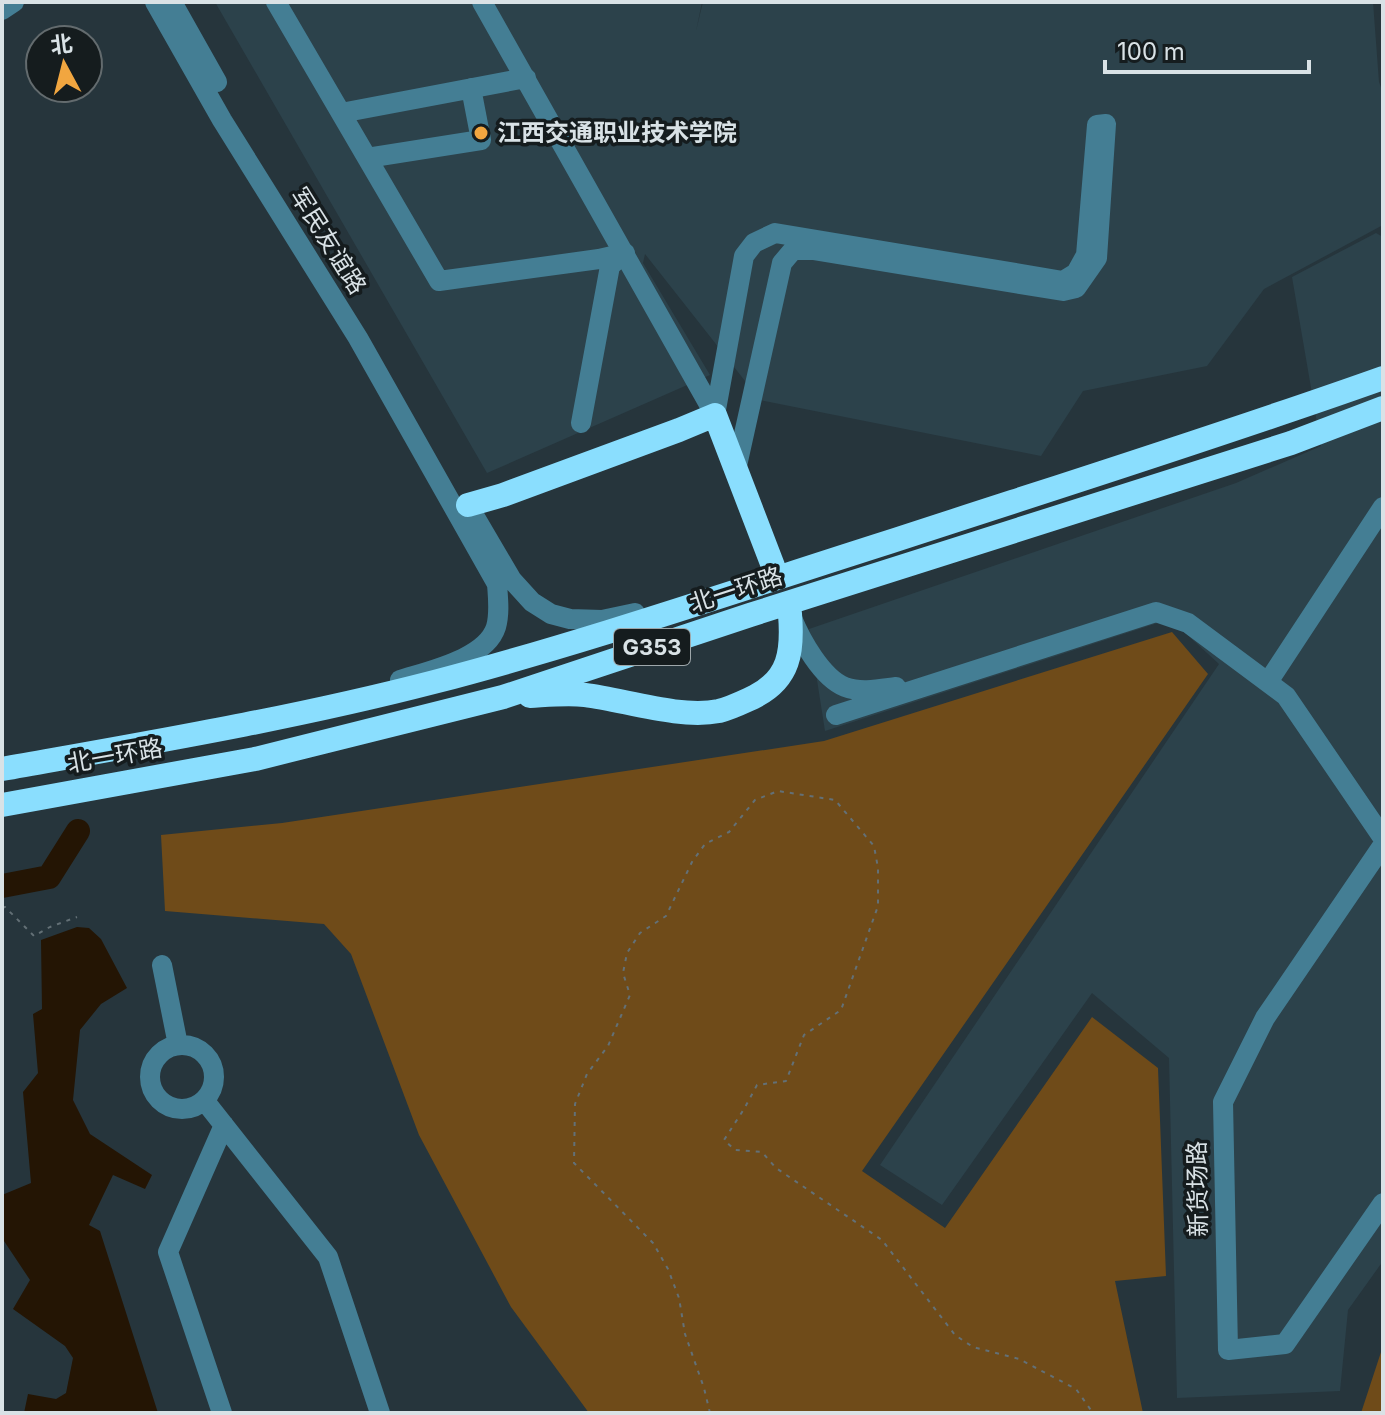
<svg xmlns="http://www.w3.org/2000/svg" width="1385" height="1415" viewBox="0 0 1385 1415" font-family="Inter,'Noto Sans SC',sans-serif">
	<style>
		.built { fill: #2c424b }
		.green { fill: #6f4b19 }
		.water { fill: #241504 }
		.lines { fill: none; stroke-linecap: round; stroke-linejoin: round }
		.river { stroke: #241504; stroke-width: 24 }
		.path { stroke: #637076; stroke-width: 2; stroke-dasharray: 4 6; stroke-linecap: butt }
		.minor { stroke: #447e94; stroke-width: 20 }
		.highway { stroke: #8adefe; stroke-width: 24 }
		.poi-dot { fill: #f1a640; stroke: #151c1e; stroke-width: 3 }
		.labels { text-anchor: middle; stroke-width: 7; stroke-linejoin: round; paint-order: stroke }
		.shield { fill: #151c1e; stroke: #9ea7aa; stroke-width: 2 }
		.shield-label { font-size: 22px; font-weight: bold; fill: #d9e2e6 }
		.poi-label { font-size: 24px; font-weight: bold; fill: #d9e2e6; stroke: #151c1e; text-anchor: start }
		.street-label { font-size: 24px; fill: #d9e2e6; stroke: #151c1e }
	</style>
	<rect width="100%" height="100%" fill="#26353c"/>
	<!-- built -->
	<path class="built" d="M215,2h487l-6,29 7,-29h670l6,80 4,11v132l-119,64 -57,77 -124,25 -42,65 -281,-56 -115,-146 -2,9 67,112 -223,98z
		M1376,233l7,4v1024l-35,49 -8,81 -163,7 -8,-340 -77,-65 -150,212 -62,-40 339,-501 -49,-45 -345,112 -16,-102 427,-146 85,-37 -29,-169z"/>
	<!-- green -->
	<path class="green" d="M1172,632l36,42 -346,497 83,57 147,-211 66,51 8,208 -51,5 28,132h-554l-78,-106 -92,-172 -68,-181 -27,-30 -159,-13 -4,-76 121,-12 542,-82z
		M1383,1346v67h-23h1z"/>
	<!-- water -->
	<path class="water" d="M77,927l12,1 12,11 26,49 -26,16 -21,26 -7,70 17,34 62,41 -7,14 -32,-14 -24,50 11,6 58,182h-134l4,-19 28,5 10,-6 7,-35 -8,-12 -52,-37 17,-29 -28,-42v-43l29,-12 -8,-91 15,-19 -5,-59 9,-5 -1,-69z"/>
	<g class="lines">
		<!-- river -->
		<path class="river" d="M2,886l47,-9 29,-46"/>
		<!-- path -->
		<path class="path" d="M2,908l3,-1 29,29 16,-9 27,-10
			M710,1413l-6,-25 -19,-54 -6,-36 -11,-29 -15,-26 -79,-80 1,-59 12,-30 21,-28 22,-51 -7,-22 4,-20 13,-20 26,-17 26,-54 13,-18 24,-12 26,-32 23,-9 57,9 39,46 4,22v38l-37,104 -37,25 -18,46 -29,4 -13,24 -20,31 11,10 27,2 14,16 106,72 73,95 18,12 46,12 57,30 17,24"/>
		<!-- minor -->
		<path class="minor" d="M155,2l67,118 136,218 139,246c1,14 3,29 -1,43 -10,32 -68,44 -96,53
			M172,2l45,80
			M276,2l163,279 160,-22 26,-6 -15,13 -29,157
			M482,2l233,413
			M2,10l12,-8
			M341,113l185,-35
			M367,158l114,-18 -10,-52
			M715,415l29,-159 10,-13 21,-10 288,48 13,-8 10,-18 11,-130 9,-1 -9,134 -21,30 -13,3 -250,-41h-20l-11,13 -46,207
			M472,512l40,68 20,22 19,12 19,5 32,1 33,-7
			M792,618c9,22 30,60 53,69 16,6 35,2 51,0
			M1268,682l115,-175
			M836,715l320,-103 32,11 98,73 97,142
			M1383,845l-118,173 -42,84 5,248 57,-6 98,-141
			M162,965l16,80
			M150 1077a32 32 0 1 1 64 0a32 32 0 1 1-64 0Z
			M204,1100l124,157 52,156
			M222,1413l-54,-161 56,-127"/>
		<!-- highway -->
		<path class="highway" d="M468,505l35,-10 176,-65 36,-15 58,151
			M530,696c18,-1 37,-3 55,-1 40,5 95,24 134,16 12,-3 24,-9 35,-14 36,-18 39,-46 36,-83
			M2,769c145,-26 289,-50 432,-87 153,-40 304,-92 455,-140 165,-54 331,-106 494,-164
			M2,805l253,-46 248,-62 247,-82 541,-172 92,-35"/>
	</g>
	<!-- markers -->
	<circle class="poi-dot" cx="481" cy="133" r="8"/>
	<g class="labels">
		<!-- shield labels -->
		<rect class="shield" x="614" y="629" width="76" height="36" rx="6"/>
		<g class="shield-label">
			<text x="652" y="655">G353</text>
		</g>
		<!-- poi labels -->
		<g class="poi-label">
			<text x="497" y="141">江西交通职业技术学院</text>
		</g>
		<!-- street labels -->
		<g class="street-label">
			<text transform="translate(328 241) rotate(58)" y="8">军民友谊路</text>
			<text transform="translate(736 590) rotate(-18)" y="8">北一环路</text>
			<text transform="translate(115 756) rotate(-10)" y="8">北一环路</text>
			<text transform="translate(1198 1189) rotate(-91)" y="8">新货场路</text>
		</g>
	</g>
	<!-- border -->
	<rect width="1385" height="1415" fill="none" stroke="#d9e2e6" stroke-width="8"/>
	<!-- north arrow -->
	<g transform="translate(64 64) rotate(353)"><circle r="38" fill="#151c1e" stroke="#636b6e" stroke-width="2"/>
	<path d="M0-6L14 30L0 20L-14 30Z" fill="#f1a640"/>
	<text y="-12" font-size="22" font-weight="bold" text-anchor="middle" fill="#d9e2e6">北</text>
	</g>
	<!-- scale -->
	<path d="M1105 60v12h204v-12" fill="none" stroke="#d9e2e6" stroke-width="4"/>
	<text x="1117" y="60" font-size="24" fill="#d9e2e6" stroke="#151c1e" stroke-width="6" paint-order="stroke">100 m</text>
</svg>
